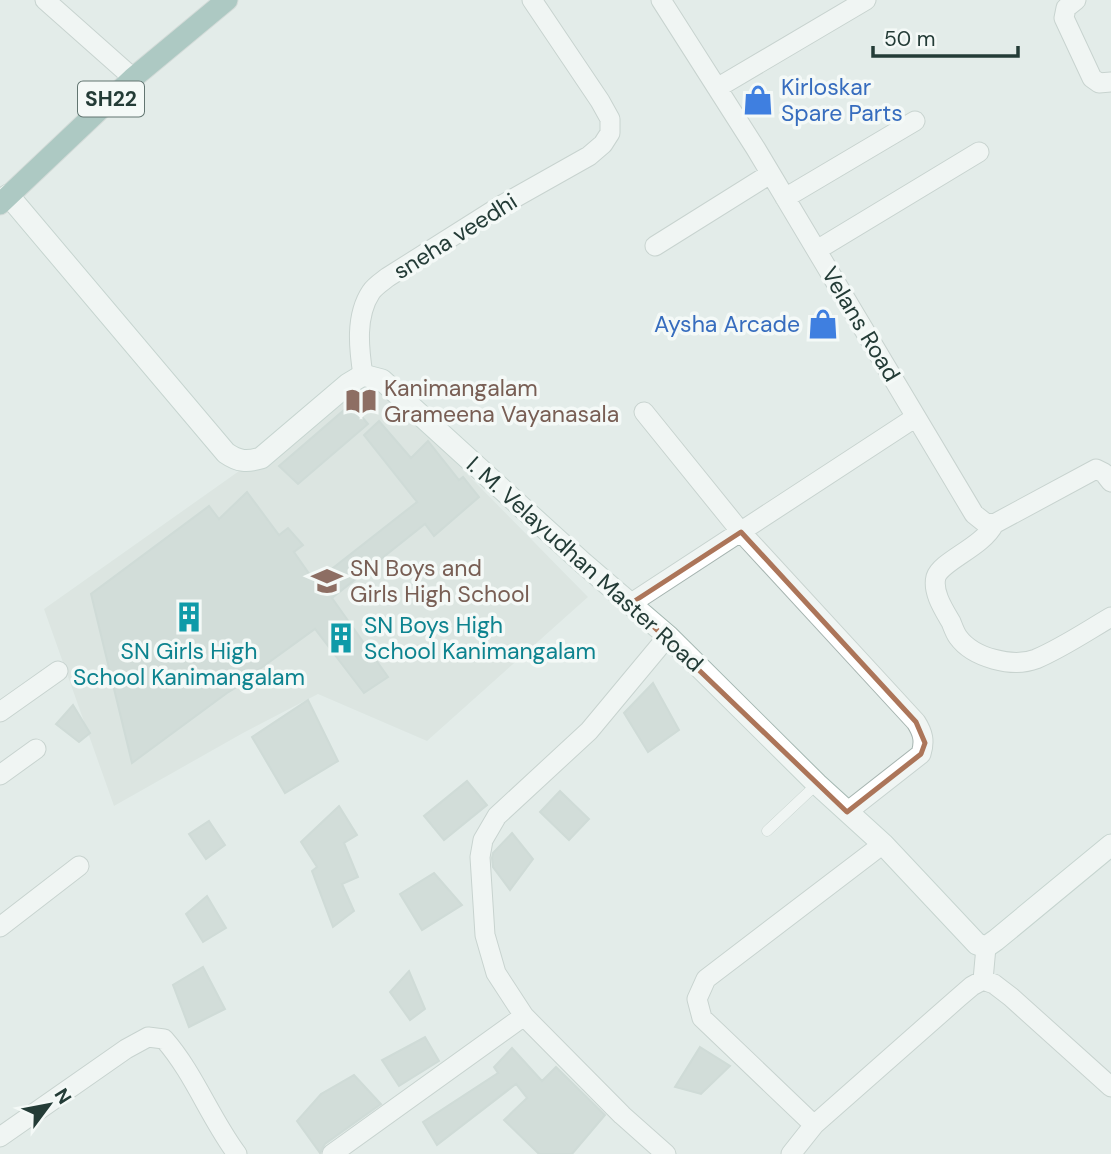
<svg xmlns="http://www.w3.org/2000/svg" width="1111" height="1154" viewBox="0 0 1111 1154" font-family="'DM Sans',sans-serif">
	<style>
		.built { fill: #d2dcd8 }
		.building { fill: #bcc9c5; stroke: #b6c5c0; stroke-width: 2 }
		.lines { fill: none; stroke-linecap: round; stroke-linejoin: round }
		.lane-casing { stroke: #a6b4b0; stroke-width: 11 }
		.street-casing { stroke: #a6b4b0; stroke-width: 21 }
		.secondary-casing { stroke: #a3b7b1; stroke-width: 23 }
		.primary-casing { stroke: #c2c8c7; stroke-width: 23 }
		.lane { stroke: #fff; stroke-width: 10 }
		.street { stroke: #fff; stroke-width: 19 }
		.secondary { stroke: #fff; stroke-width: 21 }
		.primary { stroke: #6c9e94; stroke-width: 21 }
		.marked { fill: none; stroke: #ac7559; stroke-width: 5; stroke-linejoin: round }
		.labels { text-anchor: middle; stroke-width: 7; stroke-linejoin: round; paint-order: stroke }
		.shield { fill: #f4f9f7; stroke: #627571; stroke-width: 2 }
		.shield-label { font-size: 21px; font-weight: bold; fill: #243c37 }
		.shop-label { font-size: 23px; fill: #366cbe; stroke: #f4f9f7; text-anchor: start }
		.street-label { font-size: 23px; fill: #243c37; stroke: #f4f9f7 }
		.education-label { font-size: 23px; fill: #785e54; stroke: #f4f9f7; text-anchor: start }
		.culture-label { font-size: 23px; fill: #0d838f; stroke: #f4f9f7; text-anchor: start }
	</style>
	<rect width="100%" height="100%" fill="#e3ece9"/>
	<!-- built -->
	<path class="built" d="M372,377l216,220 -161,144 -109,-47 -75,39 -129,73 -70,-197z"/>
	<!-- building -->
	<path class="building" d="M351,404l17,20 -70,60 -19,-18z
		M379,421l32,37 17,-17 31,39 4,-3 16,20 -45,39 -9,-12 -93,74 56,79 -24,16 -49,-64 -58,42 1,3 -31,19 -95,70 -41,-169 118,-88 10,13 28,-27 32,43 9,-7 15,17 -9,7 21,30 102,-80 -53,-67z
		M653,683l26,47 -31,22 -24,-39z
		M308,700l30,61 -53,32 -33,-56z
		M73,705l17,28 -11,9 -23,-18z
		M467,781l20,24 -43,35 -20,-24z
		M560,791l29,28 -20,21 -29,-28z
		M339,806l18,29 -13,8 14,34 -16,7 12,27 -21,16 -21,-56 5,-4 -16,-25z
		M209,821l16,24 -19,14 -17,-25z
		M512,833l21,26 -23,31 -17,-23 -1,-9 1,-5z
		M434,873l28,32 -40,25 -22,-36z
		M207,896l19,32 -23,14 -17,-28z
		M203,967l22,42 -36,18 -16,-42z
		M409,971l16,38 -15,11 -20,-28z
		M425,1037l14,24 -40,25 -17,-26z
		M700,1047l30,19 -29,28 -26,-7z
		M512,1048l30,33 14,-14 49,48 -33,39h-33l-35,-34 23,-22 -11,-14 -79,61 -14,-23 75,-49 -4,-6z
		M354,1075l27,29 -56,40 -5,9 -23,-32 24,-27z"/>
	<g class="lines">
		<!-- lane casing -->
		<g class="lane-casing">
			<path id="lane" d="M767,831l50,-47"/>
		</g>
		<!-- street casing -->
		<g class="street-casing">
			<path id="street" d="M45,0l88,78
				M661,0l95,149 218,365 10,8 10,2 102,-55 8,4 7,9
				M1076,0l-10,8 -2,10 28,60 7,5 12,-1
				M717,88l149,-88
				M785,198l130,-77
				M655,246l115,-72
				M817,250l162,-98
				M363,375c-4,-26 -8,-59 8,-83 4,-6 12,-11 17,-15l114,-72 87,-49 14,-12 7,-11v-14l-10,-18 -68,-101
				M644,412l97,120 175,190c7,11 9,19 5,32l-74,58
				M994,524c-11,23 -53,37 -58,53 -4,15 8,33 15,45 2,5 4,11 7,15 15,21 55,31 78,22 26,-11 51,-28 75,-42
				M630,604l286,-187
				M0,712l58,-41
				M0,775l36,-26
				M0,927l79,-61
				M986,947l-3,33 11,4 17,13 100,90
				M814,1125l-112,-107 -5,-19 9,-20 177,-135
				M0,1137l126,-88 22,-12 16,2c30,34 46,79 73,115
				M332,1154l192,-138
				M666,1154l-44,-39 -98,-99 -28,-43 -11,-38 -5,-78 3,-17 14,-24 92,-85 79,-95
				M791,1154l23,-29 144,-127 14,-12 11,-6"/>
		</g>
		<!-- secondary casing -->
		<g class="secondary-casing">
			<path id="secondary" d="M8,195l218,258c13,9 21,9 35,5l87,-74 15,-9 19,5 201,183 85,73 149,148 66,60 94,100 9,3 10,-7 115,-95"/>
		</g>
		<!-- primary casing -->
		<g class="primary-casing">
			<path id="primary" d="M0,204l133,-126 94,-78"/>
		</g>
		<!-- lane -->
		<use href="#lane" class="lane"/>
		<!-- street -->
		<use href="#street" class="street"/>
		<!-- secondary -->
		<use href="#secondary" class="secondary"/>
		<!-- primary -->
		<use href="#primary" class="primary"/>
	</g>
	<!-- marked area -->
	<path d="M0 0H1111V1154H0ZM741,532l175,190 9,21 -4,11 -74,58 -217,-208z" fill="#e3ece9" fill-opacity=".55" fill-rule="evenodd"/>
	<path class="marked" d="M741,532l175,190 9,21 -4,11 -74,58 -217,-208z"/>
	<!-- icons -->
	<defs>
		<g id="shop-bare" transform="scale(2.415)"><path d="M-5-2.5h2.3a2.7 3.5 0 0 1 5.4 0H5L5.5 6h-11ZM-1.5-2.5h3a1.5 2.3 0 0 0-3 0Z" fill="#3f7fe0" stroke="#f4f9f7" stroke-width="2.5" paint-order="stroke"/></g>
		<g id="library-bare" transform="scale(2.415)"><path d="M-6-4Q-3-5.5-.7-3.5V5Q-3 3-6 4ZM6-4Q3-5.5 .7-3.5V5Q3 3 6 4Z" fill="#8d6e63" stroke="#f4f9f7" stroke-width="2.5" paint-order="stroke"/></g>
		<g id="school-bare" transform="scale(2.415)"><path d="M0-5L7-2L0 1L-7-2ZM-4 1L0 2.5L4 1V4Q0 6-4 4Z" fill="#8d6e63" stroke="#f4f9f7" stroke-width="2.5" paint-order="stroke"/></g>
		<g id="building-bare" transform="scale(2.415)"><path d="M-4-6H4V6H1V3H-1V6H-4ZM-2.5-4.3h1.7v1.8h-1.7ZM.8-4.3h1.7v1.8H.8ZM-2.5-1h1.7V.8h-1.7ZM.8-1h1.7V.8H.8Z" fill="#0f9aa8" stroke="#f4f9f7" stroke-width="2.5" paint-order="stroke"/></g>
	</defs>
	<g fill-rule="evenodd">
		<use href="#shop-bare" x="758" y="100"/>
		<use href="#shop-bare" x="823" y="324"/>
		<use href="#library-bare" x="361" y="401"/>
		<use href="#school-bare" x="327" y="581"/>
		<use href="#building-bare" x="189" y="617"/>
		<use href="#building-bare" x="341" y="638"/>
	</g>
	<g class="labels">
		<!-- shield labels -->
		<rect class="shield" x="78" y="81.5" width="66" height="35" rx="5"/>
		<g class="shield-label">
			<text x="111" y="106">SH22</text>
		</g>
		<!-- shop labels -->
		<g class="shop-label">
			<text x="781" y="95">Kirloskar<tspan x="781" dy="26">Spare Parts</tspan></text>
			<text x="800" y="332" text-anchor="end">Aysha Arcade</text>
		</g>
		<!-- street labels -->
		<g class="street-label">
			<text transform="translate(455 236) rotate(-32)" y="8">sneha veedhi</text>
			<text transform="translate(861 324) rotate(59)" y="8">Velans Road</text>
			<text transform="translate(585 564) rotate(42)" y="8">I. M. Velayudhan Master Road</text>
		</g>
		<!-- education labels -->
		<g class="education-label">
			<text x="384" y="396">Kanimangalam<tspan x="384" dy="26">Grameena Vayanasala</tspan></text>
			<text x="350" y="576">SN Boys and<tspan x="350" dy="26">Girls High School</tspan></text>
		</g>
		<!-- culture labels -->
		<g class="culture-label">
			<text x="364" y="633">SN Boys High<tspan x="364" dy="26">School Kanimangalam</tspan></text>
			<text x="189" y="659" text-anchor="middle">SN Girls High<tspan x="189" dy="26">School Kanimangalam</tspan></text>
		</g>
	</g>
	<!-- north arrow -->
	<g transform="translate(49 1105) rotate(58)" stroke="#f4f9f7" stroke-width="5" paint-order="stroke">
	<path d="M0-5L12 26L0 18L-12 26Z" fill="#243c37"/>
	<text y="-10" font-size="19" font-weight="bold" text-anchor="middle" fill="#243c37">N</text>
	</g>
	<!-- scale -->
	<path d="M873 46v10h145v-10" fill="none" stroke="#243c37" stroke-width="3.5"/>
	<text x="884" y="46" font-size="21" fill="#243c37" stroke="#f4f9f7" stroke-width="5" paint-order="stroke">50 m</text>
</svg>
